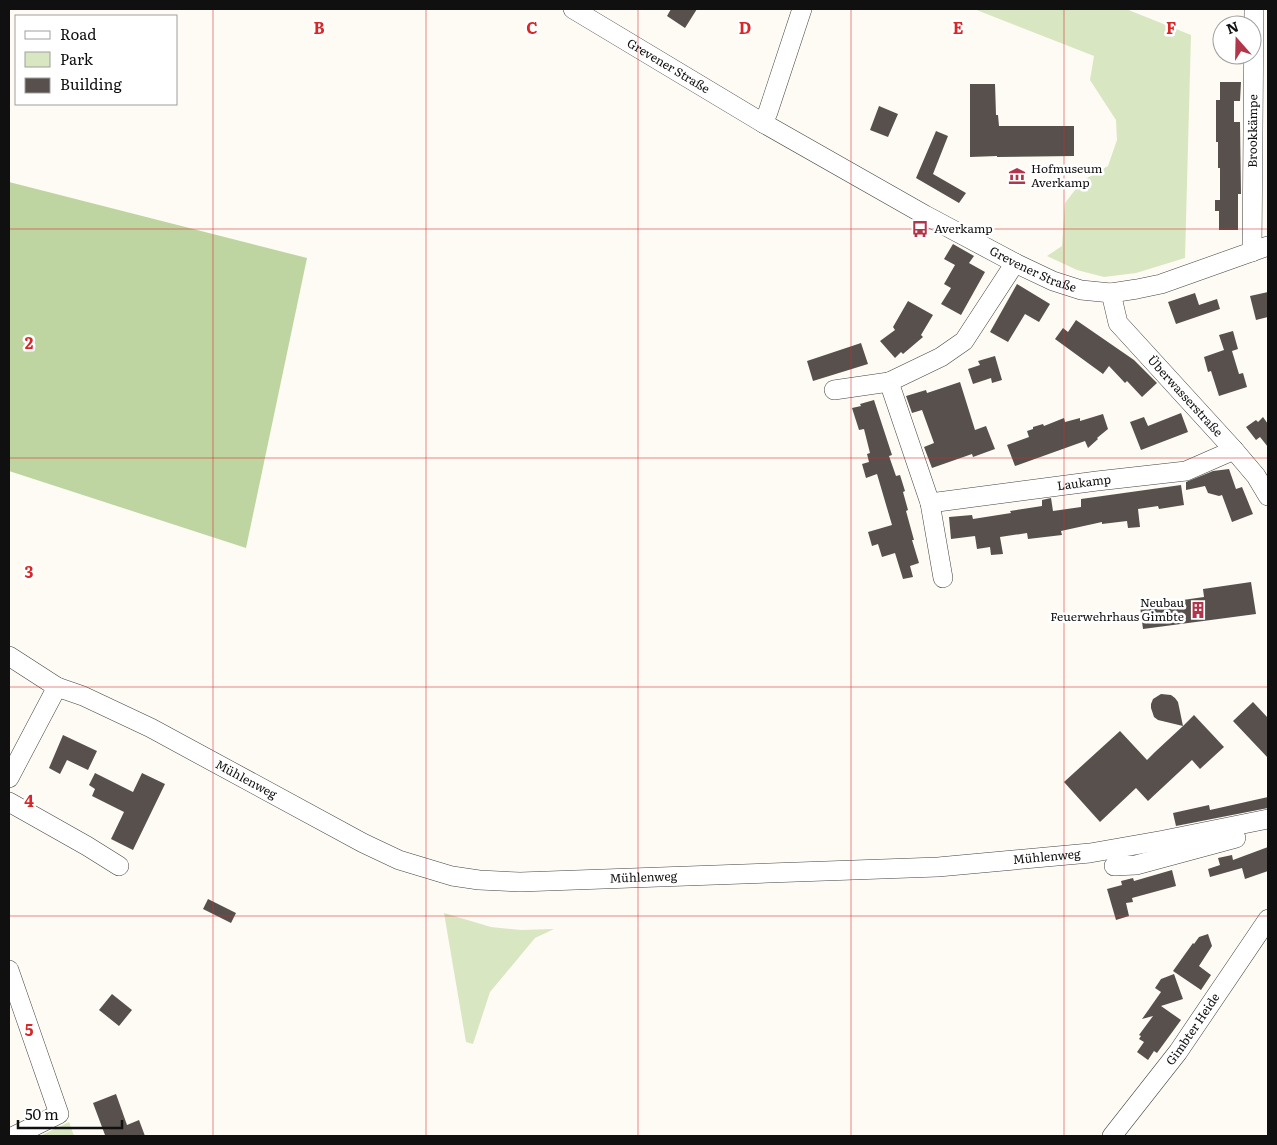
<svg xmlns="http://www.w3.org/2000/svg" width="1277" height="1145" viewBox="0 0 1277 1145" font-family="Literata,serif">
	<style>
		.green { fill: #d8e6c1 }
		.forest { fill: #bed5a1 }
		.building { fill: #58504d }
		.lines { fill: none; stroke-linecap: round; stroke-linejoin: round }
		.minor-casing { stroke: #434343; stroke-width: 20 }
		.minor { stroke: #fff; stroke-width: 19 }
		.grid { fill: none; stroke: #d62828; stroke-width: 1; stroke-opacity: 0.55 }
		.labels { text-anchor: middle; stroke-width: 5; stroke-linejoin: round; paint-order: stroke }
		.street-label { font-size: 12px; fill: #101010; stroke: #fff }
		.poi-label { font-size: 12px; fill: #101010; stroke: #fff; text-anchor: start }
		.grid-label { font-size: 16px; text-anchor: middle; font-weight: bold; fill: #d62828; stroke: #fff; stroke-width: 5; stroke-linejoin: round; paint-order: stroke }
	</style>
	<rect width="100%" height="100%" fill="#fefbf4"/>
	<!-- green -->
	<path class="green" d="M974,9h152l65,26 -6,223 -49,15 -32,4 -27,-7 -30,-14 15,-10 3,-43 17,-22 26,-15 9,-26 -1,-20 -26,-40 4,-24z
		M444,913l47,14 30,3 33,-1 -19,9 -45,54 -17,52 -7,-2z
		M69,1122l5,14h-34z"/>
	<!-- forest -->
	<path class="forest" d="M9,182l298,76 -61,290 -237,-77z"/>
	<!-- building -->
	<path class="building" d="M671,9h26l-12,19 -18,-12z
		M1220,82h21l-1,19h-6v21h6l1,72h-3v36h-19v-19h-4v-11h5v-32h-2v-26h-2v-42h4z
		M970,84h25l1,31h2l1,11h75v30l-77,1v-1l-27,1z
		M879,106l19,8 -10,23 -18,-7z
		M936,131l12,5 -15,38 33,19 -7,10 -43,-25z
		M953,244l21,12 -5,7 16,9 -24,43 -20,-11 10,-16 -7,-4 11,-19 -11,-6z
		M1017,284l33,20 -11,18 -14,-8 -17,28 -18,-10z
		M1268,292v25l-12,3 -6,-24z
		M1195,293l4,12 18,-6 3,10 -44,15 -8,-22z
		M908,301l25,14 -12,20 2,2 -20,17 -2,-2 -6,6 -15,-17 15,-11 -2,-3z
		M1076,320l58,40 23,23 -15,14 -15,-16 -2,2 -16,-17 -6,8 -48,-35 8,-11 5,4z
		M1233,331l5,18 -6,2 7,23 4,-1 4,14 -28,9 -8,-25 -3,1 -4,-15 20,-7 -5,-15z
		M861,343l7,21 -55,17 -6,-20z
		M995,356l7,24 -10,3 -1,-5 -18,6 -5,-15 12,-4 -2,-4z
		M960,382l15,48 11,-4 9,23 -22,8 -1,-3 -40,14 -8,-21 10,-4 -12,-33 -10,3 -6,-17 20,-6 1,3z
		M874,400l18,55 -3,1 7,20 4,-1 5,16 -2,1 5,18 -2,1 8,29h-2l7,23 -9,3 3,11 -10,2 -8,-26 -13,4 -4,-13 -6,2 -4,-14 24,-7 -15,-51 -11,4 -4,-14 7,-2 -2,-8 3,-1 -6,-24 -5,1 -7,-22 9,-2 -1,-2z
		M1181,413l7,19 -47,18 -11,-28 14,-5 4,9z
		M1103,414l5,15 -11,9 1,1 -10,9 -3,-7 -70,25 -8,-21 22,-8 -2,-6 6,-2v-2l10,-3 1,2 20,-8 1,4 15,-4v3z
		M1263,417l5,7v23l-8,-10 -4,3 -10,-13 10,-7 2,2z
		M1229,469l7,20 6,-2 11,27 -21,8 -10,-27 -3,1 -11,-3 -3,-7 -19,4v-8l27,-11z
		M1181,485l3,20 -25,4 -1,-3 -20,3 2,18 -12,1 -1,-7 -25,3v-2l-41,9 1,4 -34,4 -1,-6 -27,4 3,17 -12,1 -1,-8 -13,2 -2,-13 -24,3 -2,-22 23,-2 1,4 38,-6 -1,-2 32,-5v-6l9,-2 2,13 28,-4v-8z
		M1251,582l5,32 -113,15 -3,-23 64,-9 -1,-8z
		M1161,694l10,1 4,3 3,4 5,24 11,-11 30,32 -24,22 -8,-9 -44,41 -12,-13 -36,34 -36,-40 56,-51 27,29 8,-8 28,-26 -25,-6 -4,-3 -3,-9v-4l2,-5z
		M1253,702l15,16v40l-35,-37z
		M63,735l34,16 -9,19 -21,-10 -7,14 -11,-6z
		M95,773l38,19 9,-19 23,11 -32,66 -22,-11 13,-27 -32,-16 3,-7 -6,-4z
		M1268,797v11l-92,18 -3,-13 36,-8 1,5z
		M1268,847v24l-23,8 -3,-11 -32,9 -2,-8 12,-4 -2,-7 14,-3 1,5z
		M1172,870l4,16 -44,12 1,4 -7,1 3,13 -13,4 -9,-31 15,-4 -1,-4 12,-3 1,3z
		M208,899l28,14 -5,10 -28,-14z
		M1208,934l4,12 -13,20 12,9 -10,15 -28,-19 20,-28 1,1 5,-7z
		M1174,974l9,25 -22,7 20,14 -24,33 -3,-2 -6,9 -11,-8 7,-10 -5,-3 2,-3 -2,-1 14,-19 -11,3 19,-27 -6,-4 6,-9z
		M112,994l20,16 -13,16 -20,-16z
		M116,1094l11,31 12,-5 6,16h-43l3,-1 -12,-32z"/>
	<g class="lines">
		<!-- minor casing -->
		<g class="minor-casing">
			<g id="minor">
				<path id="s1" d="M573,9l190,114 162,92 90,48 38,18 28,9 30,3 26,-4 24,-5 107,-38"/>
				<path d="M763,123l5,-11 34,-103"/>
				<path id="s2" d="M1252,252l2,-243"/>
				<path id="s3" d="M1015,263l-51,78 -23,16 -52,25 41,121 167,-22 89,-10 48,-21"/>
				<path id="s4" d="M1111,293l7,30 116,127 22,26 12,20"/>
				<path d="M834,390l55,-8"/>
				<path d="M930,503l13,75"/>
				<path id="s5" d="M9,656l48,31 26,9 68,32 212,115 36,17 53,16 27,4 41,2 418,-15 152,-14 74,-13 104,-21"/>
				<path d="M9,778l48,-91"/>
				<path d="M9,802l78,44 32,20"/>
				<path d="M1114,866l22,-1 100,-27"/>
				<path d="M9,970l50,144 -45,22"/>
				<path id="s6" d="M1112,1136l66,-84 90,-133"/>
			</g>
		</g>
		<!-- minor -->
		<use href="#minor" class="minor"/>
	</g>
	<!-- grid -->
	<path class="grid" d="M213,9v1127M426,9v1127M638,9v1127M851,9v1127M1064,9v1127M9,229h1259M9,458h1259M9,687h1259M9,916h1259"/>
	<!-- icons -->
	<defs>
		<g id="museum-bare" transform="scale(1.35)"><path d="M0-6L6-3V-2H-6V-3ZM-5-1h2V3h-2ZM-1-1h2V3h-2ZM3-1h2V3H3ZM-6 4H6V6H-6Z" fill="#b23649" stroke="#fff" stroke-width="2.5" paint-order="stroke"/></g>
		<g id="bus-bare" transform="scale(1.35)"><path d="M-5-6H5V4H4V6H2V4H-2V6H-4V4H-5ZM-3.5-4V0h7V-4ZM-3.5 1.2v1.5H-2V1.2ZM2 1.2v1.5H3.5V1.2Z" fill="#b23649" stroke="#fff" stroke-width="2.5" paint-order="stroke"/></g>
		<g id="building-bare" transform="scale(1.35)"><path d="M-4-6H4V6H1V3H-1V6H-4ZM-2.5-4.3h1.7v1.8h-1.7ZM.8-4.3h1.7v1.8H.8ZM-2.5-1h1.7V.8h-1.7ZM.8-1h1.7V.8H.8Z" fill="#b23649" stroke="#fff" stroke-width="2.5" paint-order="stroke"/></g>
	</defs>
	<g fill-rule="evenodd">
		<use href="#museum-bare" x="1017" y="176"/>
		<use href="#bus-bare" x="920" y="229"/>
		<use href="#building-bare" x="1198" y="610"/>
	</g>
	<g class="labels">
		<!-- street labels -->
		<g class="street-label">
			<text dy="4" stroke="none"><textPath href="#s1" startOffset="111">Grevener Straße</textPath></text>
			<text dy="4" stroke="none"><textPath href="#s2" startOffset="121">Brookkämpe</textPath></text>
			<text dy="4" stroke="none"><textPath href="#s1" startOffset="529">Grevener Straße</textPath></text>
			<text dy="4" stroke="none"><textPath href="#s4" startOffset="130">Überwasserstraße</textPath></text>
			<text dy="4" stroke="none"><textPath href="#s3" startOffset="462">Laukamp</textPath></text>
			<text dy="4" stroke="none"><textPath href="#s5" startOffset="268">Mühlenweg</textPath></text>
			<text dy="4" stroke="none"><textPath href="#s5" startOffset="1092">Mühlenweg</textPath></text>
			<text dy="4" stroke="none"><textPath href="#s5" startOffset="688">Mühlenweg</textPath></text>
			<text dy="4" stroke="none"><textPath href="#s6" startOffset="134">Gimbter Heide</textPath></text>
		</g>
		<!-- poi labels -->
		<g class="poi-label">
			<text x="1031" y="173">Hofmuseum<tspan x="1031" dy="14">Averkamp</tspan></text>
			<text x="934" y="233">Averkamp</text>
			<text x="1184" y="607" text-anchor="end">Neubau<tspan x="1184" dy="14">Feuerwehrhaus Gimbte</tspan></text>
		</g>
	</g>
	<g class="grid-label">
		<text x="319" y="34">B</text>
		<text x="532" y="34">C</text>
		<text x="745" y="34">D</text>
		<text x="958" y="34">E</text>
		<text x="1171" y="34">F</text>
		<text x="29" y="349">2</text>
		<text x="29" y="578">3</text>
		<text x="29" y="807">4</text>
		<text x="29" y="1036">5</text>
	</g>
	<!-- border -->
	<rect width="1277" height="1145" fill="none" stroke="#101010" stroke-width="20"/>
	<!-- legend -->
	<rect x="15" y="15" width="162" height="90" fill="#ffffff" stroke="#9f9f9f"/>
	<rect x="25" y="31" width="25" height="8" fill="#ffffff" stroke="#9f9f9f"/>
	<text x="60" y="40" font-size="15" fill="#101010">Road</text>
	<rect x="25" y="52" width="25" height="15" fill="#d8e6c1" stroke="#9f9f9f"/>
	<text x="60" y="65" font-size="15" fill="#101010">Park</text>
	<rect x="25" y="78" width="25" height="15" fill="#58504d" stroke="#9f9f9f"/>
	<text x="60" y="90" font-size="15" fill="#101010">Building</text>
	<!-- north arrow -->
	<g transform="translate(1237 40) rotate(340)"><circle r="24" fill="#ffffff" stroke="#9f9f9f"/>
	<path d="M0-4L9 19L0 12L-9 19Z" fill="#b23649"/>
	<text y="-8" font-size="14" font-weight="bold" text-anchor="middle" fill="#101010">N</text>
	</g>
	<!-- scale -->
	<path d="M18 1120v8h104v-8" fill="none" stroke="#101010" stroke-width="2.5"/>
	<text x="25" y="1120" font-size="15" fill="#101010" stroke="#ffffff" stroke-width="4" paint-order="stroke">50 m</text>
</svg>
